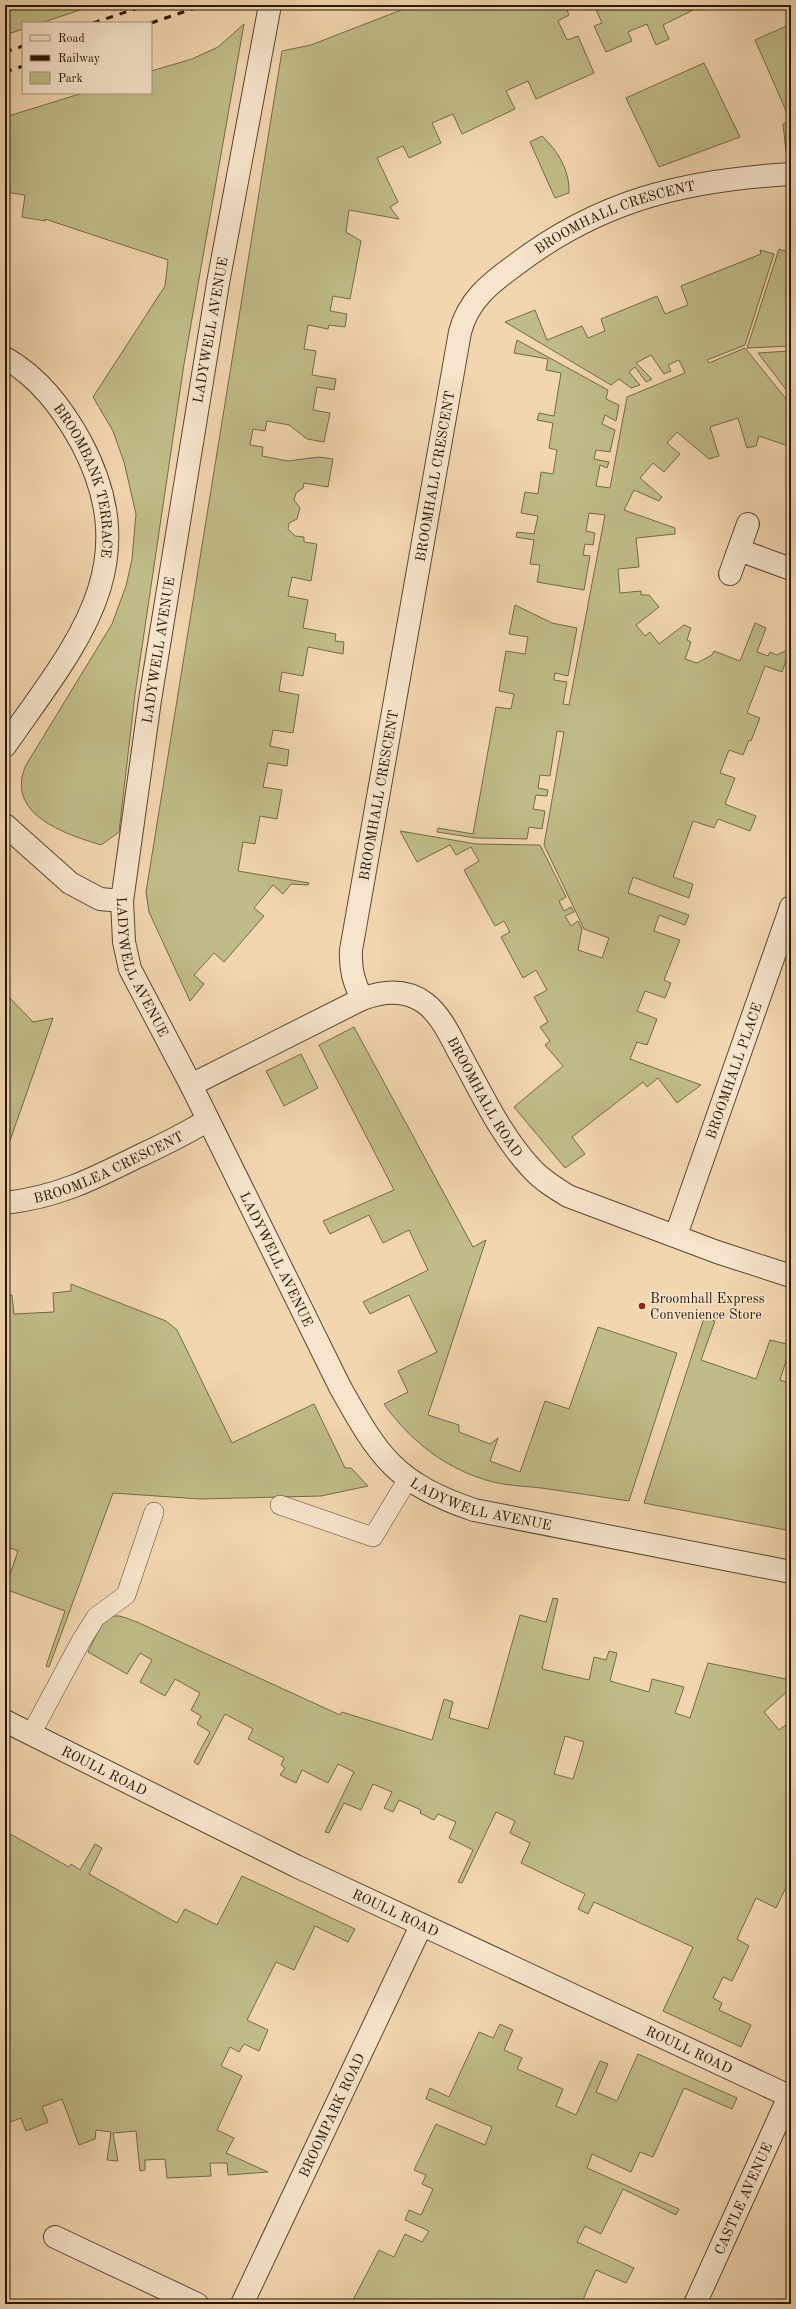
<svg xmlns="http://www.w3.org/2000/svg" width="796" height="2309" viewBox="0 0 796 2309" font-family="'Old Standard TT',serif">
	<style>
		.green { fill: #c0bc87; stroke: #746a44; fill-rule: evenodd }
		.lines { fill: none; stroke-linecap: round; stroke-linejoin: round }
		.lane-casing { stroke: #5a472d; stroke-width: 20 }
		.street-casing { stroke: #5a472d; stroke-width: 24 }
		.lane { stroke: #f7e4cc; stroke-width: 19 }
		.street { stroke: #f7e4cc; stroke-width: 22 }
		.rail { stroke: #271701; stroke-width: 3; stroke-dasharray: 7 7; stroke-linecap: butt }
		.poi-dot { fill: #8f2418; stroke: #f7e4cc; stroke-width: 1.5 }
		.labels { text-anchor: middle; stroke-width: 3; stroke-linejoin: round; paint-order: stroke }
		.street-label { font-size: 14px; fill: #271701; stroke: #f7e4cc }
		.poi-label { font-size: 14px; fill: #271701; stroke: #f7e4cc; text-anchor: start }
	</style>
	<rect width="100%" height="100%" fill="#f2d6b0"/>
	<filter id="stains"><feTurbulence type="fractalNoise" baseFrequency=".005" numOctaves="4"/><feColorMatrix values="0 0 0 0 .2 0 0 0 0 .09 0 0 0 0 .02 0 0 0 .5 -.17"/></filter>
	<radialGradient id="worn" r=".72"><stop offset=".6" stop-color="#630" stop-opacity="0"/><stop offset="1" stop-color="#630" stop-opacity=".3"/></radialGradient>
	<!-- green -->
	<path class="green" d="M5,5h90l-54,18h-18v6l-18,6z
		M414,5h151l4,10 -11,6 9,19 11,-4 16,37 -58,26 -8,-18 -22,10 9,18 -53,25 -9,-20 -21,9 9,20 -32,15 -6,-12 -26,12 21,44 -8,5 9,12 -50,-9 -3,22 15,9 -11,58 -17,-3 -3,15 17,3 -2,13 -16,-2 -1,4 -20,-4 -4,24 12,2 -4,24 24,4 -2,11 -17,-3 -4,23 17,3 -6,29 -17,-3 -18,-14 -22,-4 -2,10 -12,-2 -3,16 13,2 -1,9 26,5 31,-4 14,2 -5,28 -24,-4 -1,5 -7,5 -2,7 6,8 -3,11 -8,4 -1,6 7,7 9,1v5l13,2 -6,37 -19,-4 -4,19 20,4 -5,28 33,6 -1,7 9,1 -1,12 -35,-7 -5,29 -21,-4 -3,19 20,4 -6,38 -20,-3 -3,16 19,4 -2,16 -19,-3 -5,24 19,3 -5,29 -17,-3 -5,28 -12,-2 -5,29 71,12 -1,2 -17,-1 -8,10 -10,-9 -19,23 10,8 -40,46 -10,-9 -20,22 10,9 -14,17 -41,-89 -3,-20 136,-841 29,-6z
		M594,5h109l-40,20 6,14 -13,6 -9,-21 -19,8 4,9 -26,11 -12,-26 8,-3z
		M244,24l-60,340 -49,330 -16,138 -18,13c-36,-11 -97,-31 -75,-80l86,-141 14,-38 6,-27 4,-45 -12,-52 -11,-31 -20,-34 72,-111 3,-26 -123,-41v2l-23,-4 3,-22 -20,-3v-75l78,-24h68v-22l41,-12 26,-12z
		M791,24v87l-4,2 -32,-73z
		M704,63l36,74 -81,30 -33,-69z
		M791,120v31h-5l-3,-27z
		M542,136c16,15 28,35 27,57l-14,5 -25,-56z
		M779,249l12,4v93l-44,2z
		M760,250l14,4 -29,91 -38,15 2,3 36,-15 46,57v42l-32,-11 -3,10 -9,2 -9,-30 -28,9 9,29 -10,3 -32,-27 -10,11 13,11 -16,18 -11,-9 -13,15 22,19 -3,4 -25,-11 -10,20 51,18v6l-39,4 3,29 -21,2 2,24 21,-2v4h8l10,12 -23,18 9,11 5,-4 9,12 25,-19 7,3 -4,12 4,2 -6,17 12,4 15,-8 2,-4 26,10 15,-38 11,5 -9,24 11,4 2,-4 7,3 14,-7v7h-3l-6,17 -17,-6 -18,47 13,5 -9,23 -2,-1 -6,15 -14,-5 -9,23 15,5 -10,26 31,12 -6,15 -32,-12 -4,9 -21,-7 -20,56 20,7 -4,14 -56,-21 -5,16 61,22 -4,10 -26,-10 -5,16 26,9 -16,40 7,3 -6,15 -20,-7 -8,20 20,8 -10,26 -10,-3 -7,17 71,26 -24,18 -19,-25 -11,9 -4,-5 -71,55 13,17 -20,14 -51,-61 49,-41 -18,-21 5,-4 -10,-14 8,-5 -14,-25 13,-7 -11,-20 -13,8 -22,-41 9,-5 -6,-11 -9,5 -31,-56 15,-9 -8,-14 -15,8 -6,-10 -33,17 -17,-31 76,13 64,1 26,52 -7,4 5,10 7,-4 3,5 -9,4 6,10 7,-5 4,8 -4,21 24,8 7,-20 -25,-9 -40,-84 20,-113 -7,-1 -7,45 -10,-1 -2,13 10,2 -1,6 -11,-1 -3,14 12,2 -3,18 -13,-2 -2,12 -51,-1 -39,-6 1,-4 35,6 23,-127 15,2 3,-15 -15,-3 7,-40 19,3 3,-17 -19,-3 6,-29 37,18 25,5 -9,48 -13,-3 -1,7 13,2 -4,22 6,1 36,-190 -16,-2 -3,18 9,2 -2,12 -8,-1 -2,11 7,1 -6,34 -47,-8 3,-17 -10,-1 4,-24 -18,-3 1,-5 17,2 4,-18 -17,-3 4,-21 13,2 3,-22 12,2 4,-24 -8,-2 4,-25 -16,-3 2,-7 15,3 7,-43 -15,-3 2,-11 -34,-6 3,-13 91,50 -2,9 13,6 -3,16 -11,-6 -3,9 13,6 -5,22 -14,-2 -2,9 15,3 -2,6 -7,-3 -4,21 14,2 17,-91 58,-24 -6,-13 -11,5 3,6 -7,3 -13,-19 -15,8 16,16 -6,3 -11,-15 -6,5 11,13 -9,3 -12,-9 -8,6 -106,-63 30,-12 12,30 35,-14 6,12 17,-7 -4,-12 56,-23 8,18 23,-9 -7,-19 80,-32z
		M789,351l2,3v42l-33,-43z
		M5,993l28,29 20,-4 -46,131 -2,-6z
		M354,1027l119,220 13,-7 -58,175 31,10v7l31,12 8,-6 -8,23 30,11 25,-71 24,8 29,-82 79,26 -48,148c-29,-4 -58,-9 -88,-13 -16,-2 -32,-2 -48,-6 -46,-12 -82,-40 -109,-78l24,-12 -10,-21 39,-19 -28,-57 -39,19 -7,-12 65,-32 -19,-40 -26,13 -14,-28 -39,19 -7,-13 71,-31 -75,-145z
		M301,1054l17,34 -34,18 -18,-35z
		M71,1284l95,37 11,9 55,113 82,-39 31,64h6l17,18 -47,10 -121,3 -87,-6 -64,174 -3,-1 19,-55 -60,-22 13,-38 -13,-5v-250l7,-1 2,19 40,-2 -1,-19 18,-2z
		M704,1318l11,3 -14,39 55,19 14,-39 21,5 -11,35 11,4v147l-147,-28z
		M553,1598l5,1 -16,70 47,11 5,-23 12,3 3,-9 8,2 -7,28 39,11 3,-13 32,8 -9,26 15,5 18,-55 83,17v8l-27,24 15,18 12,-9v156l-15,31 -20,-10 -19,41 12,7 -17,35 -9,-4 -10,21 9,5 -3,7 32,15 -10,22 -78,-36 30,-64 -99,-45 -6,12 -10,-5 7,-15 -64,-31 9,-20 -20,-10 5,-12 -19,-9 -34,71 -4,-1 15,-32 -24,-12 7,-16 -18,-8 -4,6 -14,-7 1,-3 -22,-10 -6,12 -9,-4 8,-16 -19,-8 -12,26 -17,-7 -15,30 -4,-1 29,-60 -16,-8 -10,19 -26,-13 -6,13 -16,-8 5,-7 -4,-3 3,-7 -36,-19 5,-10 -28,-15 -27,51 -4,-3 16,-30 -13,-8 4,-8 -10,-6 9,-17 -25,-14 -10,17 -25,-14 12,-22 -12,-7 -13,21 -39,-22c6,-11 14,-38 31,-36 6,1 12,4 18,6l203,93 2,-3 90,28 12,-41 9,3 -4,16 39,11 32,-114 26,7zM565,1736l19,6 -11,37 -19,-5z
		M5,1831l64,36 2,-3 9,6 15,-26 7,4 -13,26 88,49 8,-14 32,16 25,-49 113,53 -7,13 -33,-16 -21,44 -18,-8 -29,58 21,10 -9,21 -15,-7 -5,8 -9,-5 -9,19 21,10 -25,54 17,8 -8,15 42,19 -40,3 -1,-12h-17l1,13 -44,2 -2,-19 -20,1v10l-5,1 -4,-40 -23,2 5,28 -11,-1 4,-28 -15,-2 -1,9 -16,6 -17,-46 -20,8 6,15 -22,9 -5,-13 -16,6z
		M500,2024l13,6 -9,20 18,8 -5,11 46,20 -7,17 20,9 24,-54 8,3 -12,28 21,9 21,-47 99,44 -5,11 -48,-21 -31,69 -13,-5 -9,20 -39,-18 -5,14 92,41 -3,6 -53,-26 -22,45 -16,-8 -8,16 57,26 -8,15 -30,-13 -15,34 -20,-2 -1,2h-209l28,-54 15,7 11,-23 17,8 7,-11 -24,-11 4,-10 12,5 12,-26 -11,-5 4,-9 -12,-5 22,-46 49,21 7,-18 -66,-28 4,-11 19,9 30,-65 14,6z"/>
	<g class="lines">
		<!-- lane casing -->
		<g class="lane-casing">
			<path id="lane" d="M280,1505l93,32 35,-58
				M31,1734l50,-93 15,-24 30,-22 28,-83"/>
		</g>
		<!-- street casing -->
		<g class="street-casing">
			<g id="street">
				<path id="s1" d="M270,5l-52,278 -68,417 -28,201 2,41 6,27 61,116 149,302c39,70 55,96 134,123l317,62"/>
				<path id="s2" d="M5,358c34,19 57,50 76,84 67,126 -7,204 -76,304"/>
				<path d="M739,550l52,19"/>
				<path d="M730,574l18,-50"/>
				<path d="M5,825l65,58 30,16 22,2"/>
				<path id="s3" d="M362,999c-8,-17 -12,-29 -11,-49l109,-618c8,-31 29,-48 54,-66 86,-66 171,-86 277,-92"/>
				<path id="s4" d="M191,1085l171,-86c21,-8 44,-10 63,4 17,13 26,35 36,53 21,38 40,80 71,113 10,11 23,19 36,27l149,56 74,24"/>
				<path id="s5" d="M5,1203c52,-6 86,-23 132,-46 24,-11 48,-23 71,-37"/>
				<path id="s6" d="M676,1235l115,-328"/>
				<path id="s7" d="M5,1721l291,145 493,230"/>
				<path d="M55,2237l142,67"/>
				<path id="s8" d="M242,2304l179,-378"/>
				<path id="s9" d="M695,2304l96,-212"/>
			</g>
		</g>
		<!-- lane -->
		<use href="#lane" class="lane"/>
		<!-- street -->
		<use href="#street" class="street"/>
		<!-- rail -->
		<path class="rail" d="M93,23l54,-18
			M151,23l53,-18
			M5,52l18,-6
			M5,72l18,-6"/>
	</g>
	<!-- markers -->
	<circle class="poi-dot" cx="642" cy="1306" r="4"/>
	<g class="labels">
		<!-- street labels -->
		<g class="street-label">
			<text dy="5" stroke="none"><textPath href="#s3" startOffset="879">BROOMHALL CRESCENT</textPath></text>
			<text transform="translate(210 330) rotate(-80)" y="5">LADYWELL AVENUE</text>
			<text dy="5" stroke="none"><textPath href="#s3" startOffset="532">BROOMHALL CRESCENT</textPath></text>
			<text dy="5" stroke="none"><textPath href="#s2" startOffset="153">BROOMBANK TERRACE</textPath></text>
			<text transform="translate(158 650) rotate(-81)" y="5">LADYWELL AVENUE</text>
			<text dy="5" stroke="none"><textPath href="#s3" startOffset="208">BROOMHALL CRESCENT</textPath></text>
			<text dy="5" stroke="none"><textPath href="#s1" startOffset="978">LADYWELL AVENUE</textPath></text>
			<text dy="5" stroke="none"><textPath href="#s6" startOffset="174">BROOMHALL PLACE</textPath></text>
			<text dy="5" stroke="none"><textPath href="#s4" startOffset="369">BROOMHALL ROAD</textPath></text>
			<text dy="5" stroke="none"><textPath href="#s5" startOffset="110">BROOMLEA CRESCENT</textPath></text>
			<text dy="5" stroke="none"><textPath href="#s1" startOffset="1302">LADYWELL AVENUE</textPath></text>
			<text dy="5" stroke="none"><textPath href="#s1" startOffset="1638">LADYWELL AVENUE</textPath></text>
			<text dy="5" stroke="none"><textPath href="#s7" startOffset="111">ROULL ROAD</textPath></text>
			<text dy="5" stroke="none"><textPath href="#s7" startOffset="435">ROULL ROAD</textPath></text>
			<text dy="5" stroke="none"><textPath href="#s7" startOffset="759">ROULL ROAD</textPath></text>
			<text dy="5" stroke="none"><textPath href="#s8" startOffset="209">BROOMPARK ROAD</textPath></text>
			<text dy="5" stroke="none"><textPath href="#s9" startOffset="116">CASTLE AVENUE</textPath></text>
		</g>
		<!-- poi labels -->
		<g class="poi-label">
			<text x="650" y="1303">Broomhall Express<tspan x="650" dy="16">Convenience Store</tspan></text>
		</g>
	</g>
	<!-- margin -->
	<rect width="796" height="2309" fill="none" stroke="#f2d6b0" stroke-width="20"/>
	<rect x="6" y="6" width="784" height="2297" fill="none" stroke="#271701" stroke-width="2"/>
	<rect x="10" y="10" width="776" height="2289" fill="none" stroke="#271701"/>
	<!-- legend -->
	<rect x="22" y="22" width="130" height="72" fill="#f7e4cc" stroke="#a4927b"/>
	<rect x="30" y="35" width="20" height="6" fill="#f7e4cc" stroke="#a4927b"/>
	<text x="58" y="42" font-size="12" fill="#271701">Road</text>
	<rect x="30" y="55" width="20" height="6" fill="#271701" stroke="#a4927b"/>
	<text x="58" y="62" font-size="12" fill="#271701">Railway</text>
	<rect x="30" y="72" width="20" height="12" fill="#c0bc87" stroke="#a4927b"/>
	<text x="58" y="82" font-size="12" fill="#271701">Park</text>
	<rect width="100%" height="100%" filter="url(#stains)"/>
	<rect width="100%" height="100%" fill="url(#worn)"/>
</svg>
